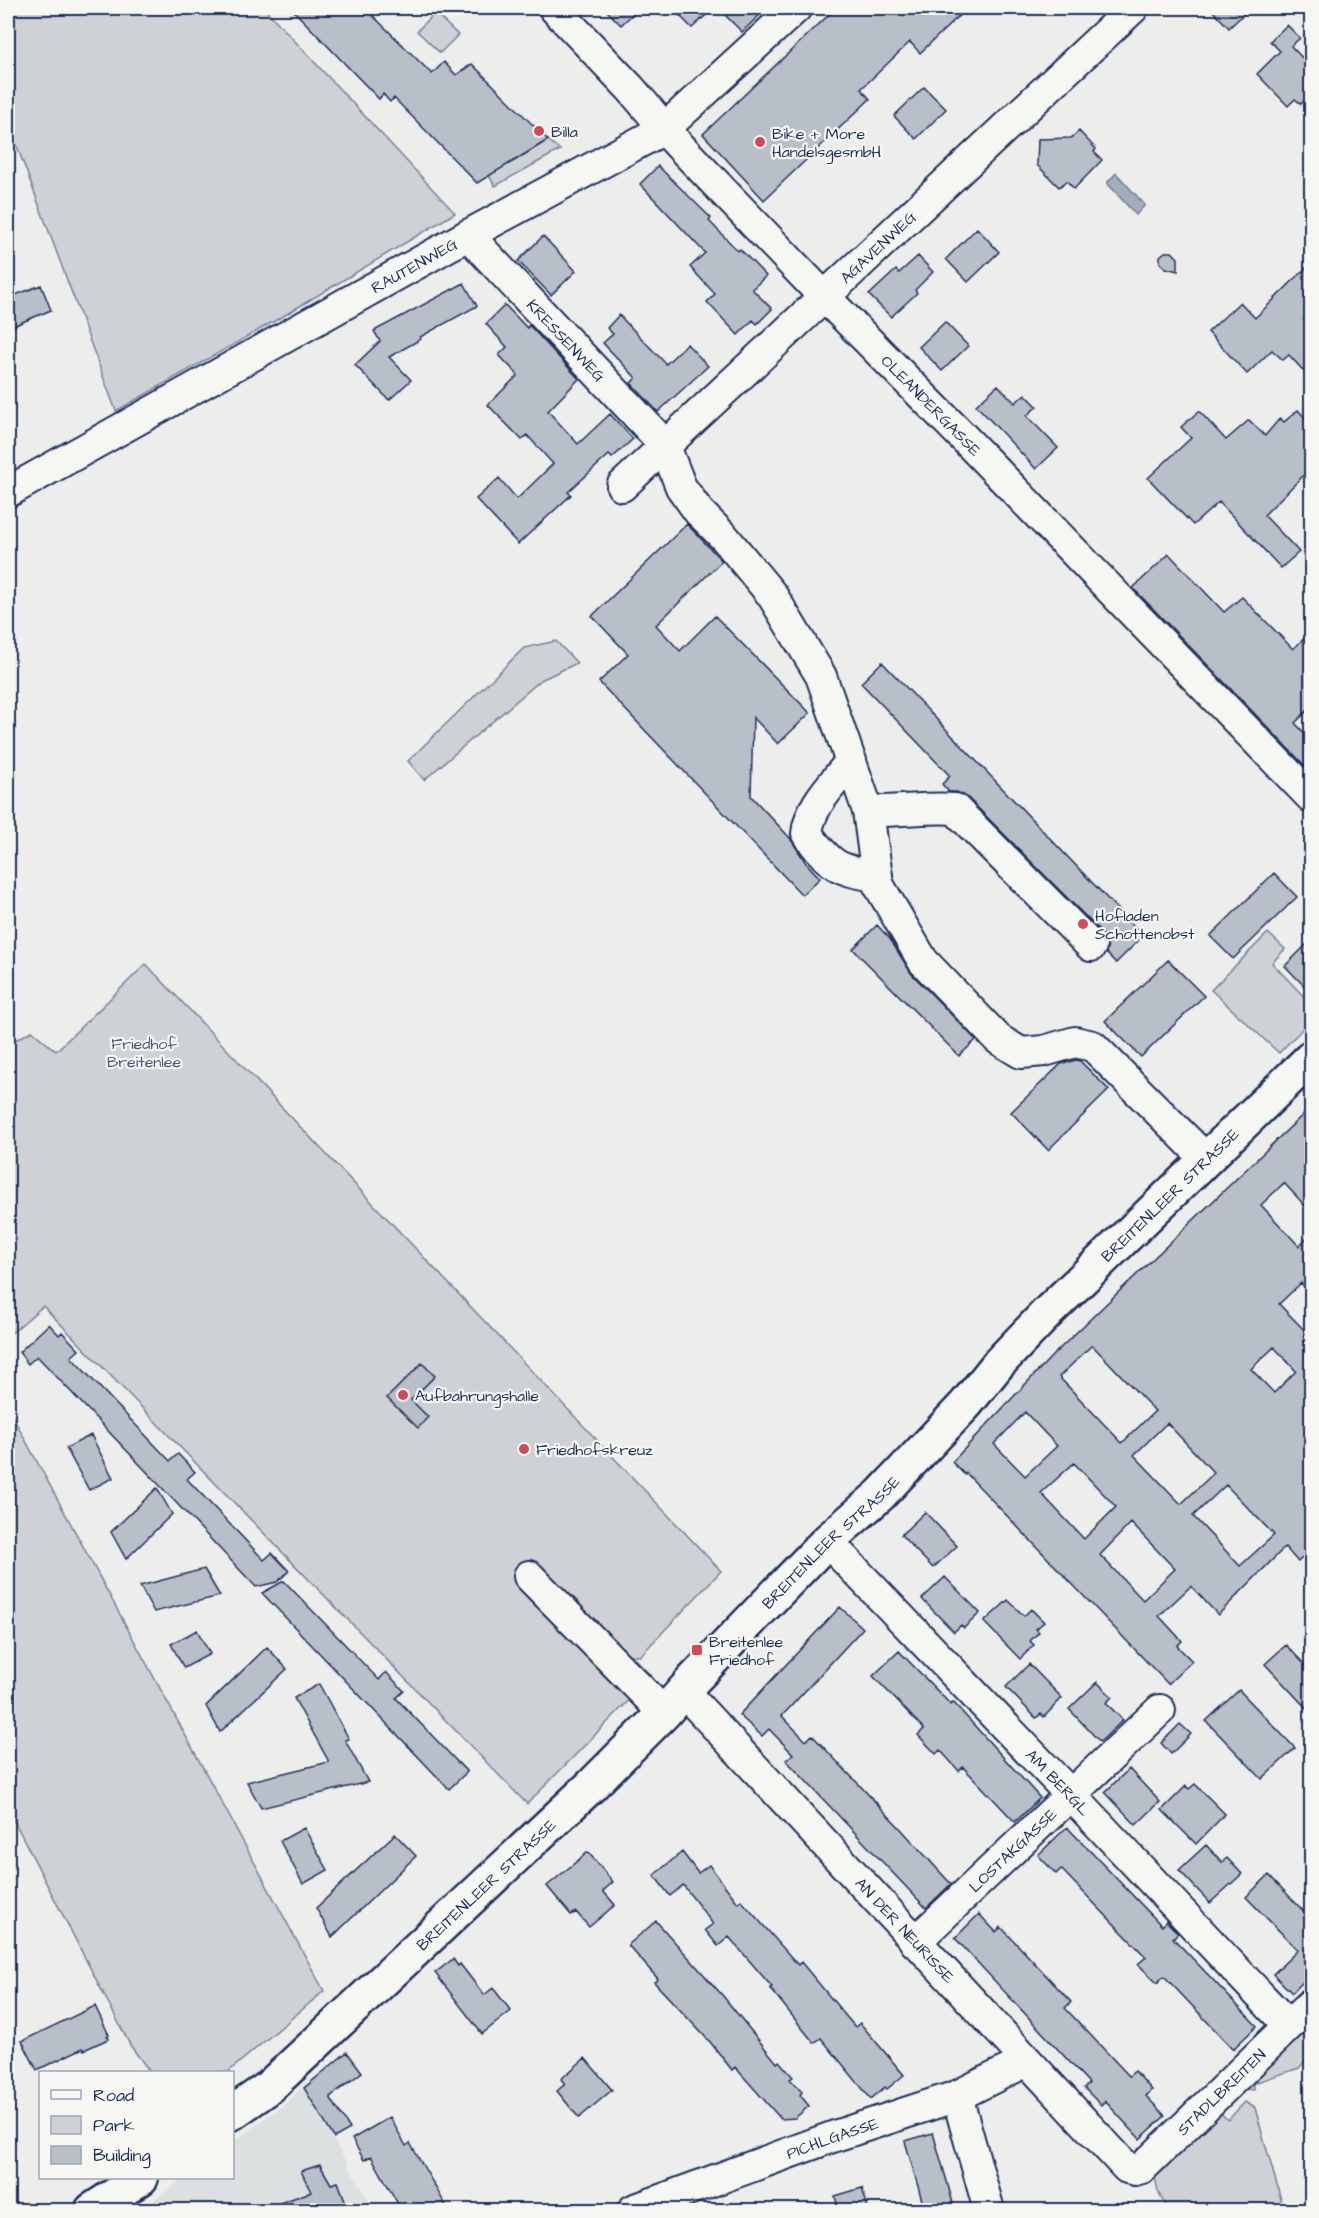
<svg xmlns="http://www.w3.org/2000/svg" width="1319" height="2218" viewBox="0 0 1319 2218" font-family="'Architects Daughter',sans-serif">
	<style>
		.built { fill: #dde0e1 }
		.green { fill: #ced2d7; stroke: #74809a; stroke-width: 1.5 }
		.water { fill: #a5acbc; stroke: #6e7a96; stroke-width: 1.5 }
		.building { fill: #b9bfc8; stroke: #1b2f5e; stroke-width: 1.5; fill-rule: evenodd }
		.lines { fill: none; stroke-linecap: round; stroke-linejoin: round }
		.minor-casing { stroke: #1b2f5e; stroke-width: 34 }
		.major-casing { stroke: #1b2f5e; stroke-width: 38 }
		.minor { stroke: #f6f6f2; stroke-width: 30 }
		.major { stroke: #f6f6f2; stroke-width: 33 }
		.poi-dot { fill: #d1495b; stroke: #f6f6f2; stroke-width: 2 }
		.labels { text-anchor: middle; stroke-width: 4.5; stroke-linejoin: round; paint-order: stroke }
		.poi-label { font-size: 16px; fill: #1b2f5e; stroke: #f6f6f2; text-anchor: start }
		.street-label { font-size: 16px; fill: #1b2f5e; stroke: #f6f6f2 }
		.park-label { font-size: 16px; fill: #48587c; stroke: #f6f6f2 }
	</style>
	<rect width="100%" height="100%" fill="#edeeec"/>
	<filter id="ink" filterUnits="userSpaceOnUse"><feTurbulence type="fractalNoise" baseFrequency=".0167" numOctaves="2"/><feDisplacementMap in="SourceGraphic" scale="12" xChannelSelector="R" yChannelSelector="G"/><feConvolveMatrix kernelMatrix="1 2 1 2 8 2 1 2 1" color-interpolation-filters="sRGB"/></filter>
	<g filter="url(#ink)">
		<!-- built -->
		<path class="built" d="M302,2087l73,123h-235l45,-32h47l1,-36 53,-39z"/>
		<!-- green -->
		<path class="green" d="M8,8h256l191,205 -170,102 -169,96 -108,-289z
			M435,13l23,22 -18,18 -23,-22z
			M548,140l12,10 -65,36 -7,-12 27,-13z
			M556,641l21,22 -36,17 -117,100 -16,-19 116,-113z
			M1268,933l17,16 -13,14 39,41v16l-32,33 -68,-63z
			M146,964l575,607 -81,85 -9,-1 21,22 -125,127 -484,-498 -35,30v-292l24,-13 24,20z
			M8,1408l316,583 -96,81h-78l-20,-27 -122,-236z
			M1311,2016v39l-12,13 -45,15v7l-16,-2z
			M1245,2102l10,6 29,102h-104l-5,-4 -7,1c-10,-10 -12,-20 -13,-35l63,-61 10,9z"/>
		<!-- water -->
		<path class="water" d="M1116,173l29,32 -9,10 -29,-32z"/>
		<!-- building -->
		<path class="building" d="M291,8h74l67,66 12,-12 12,13 16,-11 76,76 -71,43 -83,-85 -4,4 -7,-8 -4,5z
			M604,8h35l-18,17z
			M672,8h42l-22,20z
			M718,8h49l-25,24z
			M836,8h131l-47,45 -10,-11 -49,47 9,10 -106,101 -61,-66z
			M1210,8h40l-21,20z
			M1287,25l13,13 -9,8 20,21v26l-10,11 -6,-5 -7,7 -31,-32 23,-23 -10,-10z
			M924,87l22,22 -30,30 -22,-23z
			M1079,131l17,18 -2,3 8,8 -28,29 -7,-8 -8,6 -22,-22 1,-26 33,-1z
			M658,166l53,52 -2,3 29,30 2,-2 26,27 -14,13 20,20 -15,15 -4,-4 -15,15 -31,-33 8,-8 -25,-27 15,-14 -65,-69z
			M977,228l22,24 -31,30 -22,-23z
			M543,236l33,35 -25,24 -33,-34z
			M1165,252h7l6,6v13l-12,-3 -6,-5v-7z
			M918,256l15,16 -18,18 2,3 -26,24 -22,-22 27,-25 3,3z
			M1311,263v50l-7,7 7,7v52l-22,-24 -6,5 -11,-10 -25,24 -39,-42 32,-30 15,16z
			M464,283l13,23 -57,31 1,2 -32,18 22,23 -22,20 -34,-35 25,-24 -6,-10z
			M41,285l10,25 -43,18v-30z
			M505,305l22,23 2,-3 50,54 -31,32 30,33 32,-30 23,25 -21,19 -3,-3 -41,37 3,3 -53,49 -42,-45 23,-21 18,21 36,-35 -26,-29 -5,5 -34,-35 30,-30 -19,-20 8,-8 -21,-23z
			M619,315l47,49 21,-20 21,22 -50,46 -27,-29 5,-5 -33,-35 10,-9 -6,-6z
			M945,322l23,24 -26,25 -23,-24z
			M998,385l17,18 10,-9 12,12 -10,10 31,32 -22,21 -60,-64z
			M1298,410l13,14v44l-47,47 35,37 -18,16 -62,-66 -26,23 -45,-47 43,-40 -10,-11 18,-16 27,29 23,-20 16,16 15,-18 4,4z
			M687,524l35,37 -66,64 24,26 35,-35 95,97 -32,31 -25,-27 -2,79 39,42 16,25 14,15 -18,17 -203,-213 29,-28 -36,-38z
			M1169,554l55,58 18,-15 51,52 18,-17v75l-16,16 16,17v32l-178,-184z
			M882,662l261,274 -27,27 -10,-10 2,-11 -5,-8 -136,-137 -10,-5h-8l-7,-8 8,-8 -89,-93z
			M1274,873l23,24 -64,62 -23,-23z
			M877,925l13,14 21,34 65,67 -17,16 -106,-107z
			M1311,940v53l-26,-27z
			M1168,960l36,36 -63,61 -36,-36z
			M1076,1060l4,1 29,29 -61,60 -37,-38 50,-48z
			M1311,1107v105l-27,-29 -23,22 38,41 12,-12v60l-10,-11 -22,21 32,33v212l-13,13 -13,-15 -67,68 -27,-29 -32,30 23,25 -5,5 15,15 -24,23 -202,-211 -1,2 -13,-13 101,-107zM1092,1345l63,66 -33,32 -63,-66zM1274,1347l22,24 -22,22 -23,-24zM1025,1412l32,34 -32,30 -31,-32zM1167,1423l47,50 -33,31 -47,-49zM1074,1463l42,44 -32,32 -43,-46zM1226,1485l48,50 -34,31 -47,-50zM1131,1523l44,46 -32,31 -43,-45z
			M49,1324l10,11 3,-3 17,18 -8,7 99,104 8,-7 17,18 -8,7 77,81 8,-7 17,18 -12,11 -21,5 -219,-231 -9,8 -9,-12z
			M422,1363l13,13 -24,24 17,17 -10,11 -31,-30z
			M91,1435l22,43 -24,12 -23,-42z
			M157,1488l15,26 -46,45 -15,-27z
			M925,1512l32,34 -24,22 -32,-33z
			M204,1569l16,27 -66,16 -14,-26z
			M945,1577l35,36 -16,15 -3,-3 -7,7 -32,-33z
			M284,1581l95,99 7,-8 18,19 -8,7 71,74 -18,17 -187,-196z
			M1008,1600l16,16 7,-7 13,13 -8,7 3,3 -9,9 4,4 -14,14 -36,-37z
			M840,1607l23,21 -81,88 24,25 6,-6 89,94 50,55 -25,24 -140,-148 7,-6 -24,-25 -7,7 -23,-21z
			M197,1630l13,24 -26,14 -13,-24z
			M1286,1645l25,26v42l-46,-49z
			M267,1647l20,22 -67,63 -14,-26z
			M899,1651l52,54 2,-3 87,96 -25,24 -52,-55 -4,4 -19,-21 -4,4 -18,-19 6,-6 -51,-53z
			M1029,1664l33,34 -18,19 -3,-3 -5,4 -30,-31z
			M1097,1682l15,15 -6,6 17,17 -23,22 -31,-33z
			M319,1684l30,55 -4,1 23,42 -107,26 -14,-26 82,-20 -35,-64z
			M1239,1690l56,58 -33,31 -56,-58z
			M1180,1724l11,10 -20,20 -10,-11z
			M1129,1769l31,33 -24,23 -31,-33z
			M1195,1784l30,30 -29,30 -34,-34 24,-24 3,3z
			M1067,1827l95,99 4,-5 12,12 -5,5 84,88 -24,23 -69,-73 -7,7 -19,-19 8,-7 -85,-88 -5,5 -18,-19z
			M304,1828l24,42 -25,14 -23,-43z
			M395,1834l21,22 -84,81 -16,-29z
			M1206,1845l16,17 5,-4 15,16 -32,29 -31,-33z
			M588,1852l25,30 -10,9 12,14 -26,22 -13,-15 -5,3 -24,-29z
			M682,1852l16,21 11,-8 29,38 3,-3 57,65 3,-3 54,65 5,-4 44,52 -17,14 -2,-2 -14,12 -50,-61 -7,5 -44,-55 2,-1 -43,-50 -11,9 -13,-16 8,-6 -30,-39 -13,11 -16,-21z
			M1269,1875l42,44v55l-19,19 -19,-19 25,-24 -52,-53z
			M979,1914l17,18 5,-5 70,75 -6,6 64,68 6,-5 17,19 -6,6 19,20 -25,23 -35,-38 -4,4 -17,-17 5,-5 -134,-145z
			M656,1921l67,75 54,67 2,-2 14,16 -3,2 12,13 -2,3 9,11 -14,12 -14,1 -46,-52 -3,3 -21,-27 -57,-61 4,-3 -30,-34z
			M453,1959l5,7 2,-2 24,31 9,-7 18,23 -29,23 -47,-61z
			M95,2006l14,29 -2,1 1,3 -24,11 -1,-2 -46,22 -15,-29z
			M347,2052l15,20 -32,25 20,32 -16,9 -30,-50z
			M585,2058l27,32 -33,28 -22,-27 8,-7 -4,-5z
			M390,2117l16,29 4,-3 39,68h-47l-31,-55 -7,4 -12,-21z
			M933,2133l15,52 7,26h-30l-20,-70z
			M320,2165l11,19 7,-2 11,29h-84v-3l46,-16 -10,-21z
			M862,2188l7,23h-30l-4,-15z"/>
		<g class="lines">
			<!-- minor casing -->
			<g class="minor-casing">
				<g id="minor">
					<path id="s1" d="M554,8l77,81 45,53 134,140 156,158 346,358"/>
					<path id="s2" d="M468,235l196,209 17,43 18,25 26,26 47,57 49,81 47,135 10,73 45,77 75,78 23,14 23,-2 31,-9 18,4 113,113"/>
					<path id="s3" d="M622,486l511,-478"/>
					<path id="s4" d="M8,492l460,-257 196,-106 132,-121"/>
					<path d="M851,761c-17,22 -42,45 -44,73 24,32 30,36 70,42"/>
					<path d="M868,811c29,1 58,-4 87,-2l136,137"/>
					<path id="s5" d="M827,1541l243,253 218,231"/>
					<path d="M529,1576l135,137"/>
					<path id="s6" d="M683,1691l444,477 8,2 7,-2 170,-165"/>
					<path id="s7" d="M915,1942l245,-232"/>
					<path d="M957,2096l32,114"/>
					<path id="s8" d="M633,2210l202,-74 122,-40 70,-35"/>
				</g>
			</g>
			<!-- major casing -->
			<g class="major-casing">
				<g id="major">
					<path id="s9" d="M232,2113l36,-25 324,-303 72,-72 29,-33 134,-139 53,-46 86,-91 33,-41 49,-51 264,-255"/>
					<path d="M92,2210l49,-32"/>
				</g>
			</g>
			<!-- minor -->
			<use href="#minor" class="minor"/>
			<!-- major -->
			<use href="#major" class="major"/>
		</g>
	</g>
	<!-- markers -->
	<g class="poi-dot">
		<circle cx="539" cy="131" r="6"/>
		<circle cx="760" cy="142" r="6"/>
		<circle cx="1083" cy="924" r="6"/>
		<circle cx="403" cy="1395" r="6"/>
		<circle cx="524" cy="1449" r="6"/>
		<rect x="691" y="1644" width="12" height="12" rx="3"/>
	</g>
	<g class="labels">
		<!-- poi labels -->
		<g class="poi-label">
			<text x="551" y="137">Billa</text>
			<text x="772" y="139">Bike + More<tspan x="772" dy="18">HandelsgesmbH</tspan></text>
			<text x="1095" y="921">Hofladen<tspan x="1095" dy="18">Schottenobst</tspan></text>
			<text x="415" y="1401">Aufbahrungshalle</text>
			<text x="536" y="1455">Friedhofskreuz</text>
			<text x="709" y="1647">Breitenlee<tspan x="709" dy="18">Friedhof</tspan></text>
		</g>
		<!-- street labels -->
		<g class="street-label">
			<text dy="6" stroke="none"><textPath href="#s3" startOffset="350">AGAVENWEG</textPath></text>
			<text dy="6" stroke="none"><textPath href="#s4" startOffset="465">RAUTENWEG</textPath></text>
			<text dy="6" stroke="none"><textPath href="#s2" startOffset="144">KRESSENWEG</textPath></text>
			<text dy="6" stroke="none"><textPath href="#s1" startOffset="548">OLEANDERGASSE</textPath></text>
			<text dy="6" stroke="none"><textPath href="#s9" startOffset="1314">BREITENLEER STRASSE</textPath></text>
			<text dy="6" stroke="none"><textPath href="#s9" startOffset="828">BREITENLEER STRASSE</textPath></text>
			<text dy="6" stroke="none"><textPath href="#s5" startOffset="334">AM BERGL</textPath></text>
			<text dy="6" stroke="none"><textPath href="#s7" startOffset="134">LOSTAKGASSE</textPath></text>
			<text dy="6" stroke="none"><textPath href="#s9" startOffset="342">BREITENLEER STRASSE</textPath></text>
			<text dy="6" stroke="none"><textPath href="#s6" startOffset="326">AN DER NEURISSE</textPath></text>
			<text dy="6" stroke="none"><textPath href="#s6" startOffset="777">STADLBREITEN</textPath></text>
			<text dy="6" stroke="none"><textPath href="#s8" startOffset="212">PICHLGASSE</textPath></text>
		</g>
		<!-- park labels -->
		<g class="park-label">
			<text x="144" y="1049">Friedhof<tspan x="144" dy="18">Breitenlee</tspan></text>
		</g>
	</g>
	<!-- margin -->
	<rect width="1319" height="2218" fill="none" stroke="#f6f6f2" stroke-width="30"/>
	<rect x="15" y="15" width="1289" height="2188" fill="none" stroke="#1b2f5e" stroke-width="2" filter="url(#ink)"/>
	<!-- legend -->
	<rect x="39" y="2071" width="195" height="108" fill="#f6f6f2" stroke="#9ea6b7" stroke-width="1.5"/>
	<rect x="51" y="2090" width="30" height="9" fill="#f6f6f2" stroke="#9ea6b7" stroke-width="1.5"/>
	<text x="93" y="2101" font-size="18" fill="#1b2f5e">Road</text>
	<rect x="51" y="2116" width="30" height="18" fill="#ced2d7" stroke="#9ea6b7" stroke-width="1.5"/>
	<text x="93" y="2131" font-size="18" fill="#1b2f5e">Park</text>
	<rect x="51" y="2146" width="30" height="18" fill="#b9bfc8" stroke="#9ea6b7" stroke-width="1.5"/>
	<text x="93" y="2161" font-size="18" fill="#1b2f5e">Building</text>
</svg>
